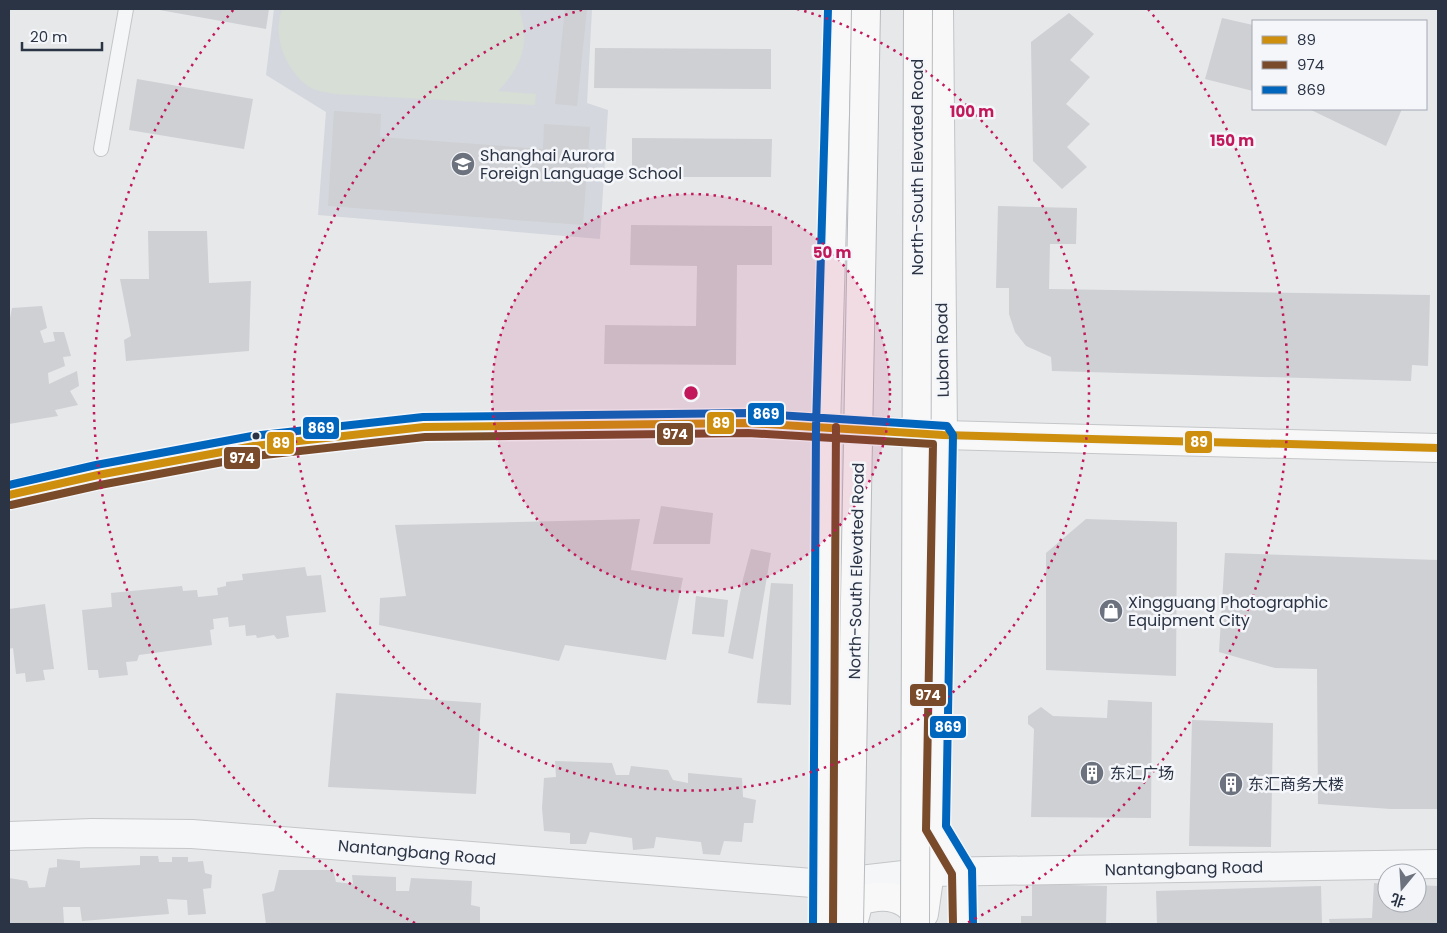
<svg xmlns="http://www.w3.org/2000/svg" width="1447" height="933" viewBox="0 0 1447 933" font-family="Poppins,'Noto Sans SC',sans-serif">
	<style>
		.built { fill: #d4d7dd }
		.green { fill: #d6ded6 }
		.building { fill: #ced0d3 }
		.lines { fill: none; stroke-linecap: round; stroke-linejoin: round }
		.service-casing { stroke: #c4c6c8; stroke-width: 16 }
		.minor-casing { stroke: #c4c6c8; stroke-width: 30 }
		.secondary-casing { stroke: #c4c6c8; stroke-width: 30 }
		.primary-casing { stroke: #c2c5c8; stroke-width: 30 }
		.service { stroke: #f5f6f7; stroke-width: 14 }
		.minor { stroke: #f5f6f7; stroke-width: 28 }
		.secondary { stroke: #f8f8f8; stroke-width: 28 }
		.primary { stroke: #f8f8f8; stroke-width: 28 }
		.trunk-bridge-casing { stroke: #b8bbbf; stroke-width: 30; stroke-linecap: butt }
		.trunk-bridge { stroke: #f8f8f8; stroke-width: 28 }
		.bus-1-casing { stroke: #f4f6f9; stroke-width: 11 }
		.bus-2-casing { stroke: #f4f6f9; stroke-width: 11 }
		.bus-3-casing { stroke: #f4f6f9; stroke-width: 11 }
		.bus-1 { stroke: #ce8f0e; stroke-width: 8 }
		.bus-2 { stroke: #7a4b2a; stroke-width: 8 }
		.bus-3 { stroke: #0065bd; stroke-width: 8 }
		.ring { fill: none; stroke: #c2185b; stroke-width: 2.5; stroke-dasharray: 2.5 5 }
		.bus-dot { fill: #2b3445; stroke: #f4f6f9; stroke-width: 2 }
		.labels { text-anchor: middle; stroke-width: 5; stroke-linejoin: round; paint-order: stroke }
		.poi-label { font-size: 16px; fill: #2b3445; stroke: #f4f6f9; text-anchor: start }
		.street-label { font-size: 16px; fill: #2b3445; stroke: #f4f6f9 }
		.centre { fill: #c2185b; stroke: #f4f6f9; stroke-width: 2.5 }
		.ring-label { font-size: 15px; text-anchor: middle; font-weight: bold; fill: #c2185b; stroke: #f4f6f9; stroke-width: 5; stroke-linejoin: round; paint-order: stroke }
		.line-badge { stroke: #f4f6f9; stroke-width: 2 }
		.badge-label { font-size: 14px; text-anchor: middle; font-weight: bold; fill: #fff }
	</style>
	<rect width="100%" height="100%" fill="#e6e8ea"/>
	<!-- built -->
	<path class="built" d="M274,9h318l-5,94 21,7 -8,129 -282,-24 8,-103 -60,-37z"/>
	<!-- green -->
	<path class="green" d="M282,9h237c12,34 3,57 -21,82l38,3 -1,11 -201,-11c-8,-2 -20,-3 -26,-8 -23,-17 -36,-50 -26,-77z"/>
	<!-- building -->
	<path class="building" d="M154,9h115l-3,20z
		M565,9h22l-10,97 -22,-2z
		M1069,13l25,21 -24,26 20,17 -24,27 24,20 -23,23 20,20 -25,22 -29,-28 -2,-119z
		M1222,18l31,7v66l-48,-12z
		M595,48l176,1v40l-177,-1z
		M137,79l116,20 -9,50 -115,-19z
		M1309,109h93l-16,37z
		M334,111l47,3 -1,23 163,12 1,-25 46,3 -7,98 -255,-19z
		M632,138l140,1 -1,38h-139z
		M998,206l79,2 -1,36h-26l-1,45 381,6 -2,71 -16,-1 -1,16 -359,-10 -1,-14 -25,-11 -11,-14 -6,-18v-26h-13z
		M631,225l141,1v39h-35l-1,100 -132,-1 1,-39 91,1 1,-60 -67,-1z
		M148,231h59l2,52 42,-2 -2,70 -123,10 -2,-21 7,-4 -11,-57h29z
		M42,306l5,22 -7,3 4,12 11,-2 -2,-9h11l7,24 -8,1 2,9 -17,7 1,11 28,-13 2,15 -9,5 8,14 -23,5 3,6 -49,8v-101l3,-15z
		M661,506l52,7 -3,31h-57z
		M640,519l-9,51 52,8 -17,82 -101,-15 -6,16 -180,-36 1,-27 26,-2 -11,-71z
		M1086,519l91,3 -1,154 -130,-6v-117z
		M751,549l20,4 -18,106 -25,-6 15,-74z
		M1225,553l213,7v249h-47l-73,-5 -1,-135 -42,-1 -56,-16z
		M305,567l2,9 14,-1 5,37 -40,4 3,21 -12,2 -3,-4 -17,3 -1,-3 -10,1 -1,-11 -16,2 -1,-10 -15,2 1,10 -4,1 2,15 -73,10 -2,6 -11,1 2,13 -29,3 -1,-8h-10l-6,-60 30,-3 -1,-14 71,-7 1,5 14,-1 1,7 20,-2 -1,-7 9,-2v-4l17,-2 -1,-6z
		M771,583l22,1 -2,121 -34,-2z
		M696,596l32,4 -4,37 -32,-3z
		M45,604l9,65 -11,1 2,10 -19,2 -1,-9 -9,1 -3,-26 -4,1v-40z
		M336,693l145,10 -5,91 -148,-7z
		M1108,700l44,2 -1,116 -120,-1 3,-88 -6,-5v-8l13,-9 12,9 54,2z
		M1192,720l81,3 -2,124 -82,-1z
		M555,761l57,2 4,12h13l2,-9 37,4 5,10 15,3v-10l54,5 1,19 13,3 -3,23h-9l-2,19 -18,-1 -4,14 -17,-1 -2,-12 -45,-5 -2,11 -21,2 -1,-12 -42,-6 -4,12h-16v-11l-26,-2 -2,-23 2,-30 12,-1z
		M140,856h18l1,6h13v-5h16v5l15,-1 2,12 7,2 -1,13 -8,1 3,25 -18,1 -1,-15 -20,-1 2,15 -87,7 -2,-14h-17l1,16 -55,1v-46l18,3 2,7 16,-1 4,-19 8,-1v-8l23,2v7l60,-3z
		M279,870h54l3,12 17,2 -1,-9 44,2v14h13l2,-13 61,3 -1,24 9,2v17h-214l-4,-30 12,-3z
		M1374,883l13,1v19h30v-18l21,1v38h-108l-1,-5 43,-1z
		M1032,884l75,2 -1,38h-85v-8h11z
		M1321,886l1,38h-165l-1,-33z"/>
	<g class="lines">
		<!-- service casing -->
		<g class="service-casing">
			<path id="service" d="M101,149l25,-140"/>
		</g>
		<!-- minor casing -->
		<g class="minor-casing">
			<path id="minor" d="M9,836l83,-3 100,1 633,50 105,-12 508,-8"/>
		</g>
		<!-- secondary casing -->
		<g class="secondary-casing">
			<path id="secondary" d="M9,495l89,-20 156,-29 170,-19 324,-4 195,12 495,13"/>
		</g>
		<!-- primary casing -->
		<g class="primary-casing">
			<path id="primary" d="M936,829l26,42 1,53
				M924,914l12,-85 7,-394 -4,-426
				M823,924l3,-497 12,-418
				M853,924l6,-23c27,-9 52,-5 62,23"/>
		</g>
		<!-- service -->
		<use href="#service" class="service"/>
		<!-- minor -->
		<use href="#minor" class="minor"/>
		<!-- secondary -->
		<use href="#secondary" class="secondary"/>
		<!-- primary -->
		<use href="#primary" class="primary"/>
		<!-- trunk-bridge casing -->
		<g class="trunk-bridge-casing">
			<path id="trunk-bridge" d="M849,924l17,-915
				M915,924l3,-915"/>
		</g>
		<!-- trunk-bridge -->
		<use href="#trunk-bridge" class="trunk-bridge"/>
		<!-- bus-1 casing -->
		<g class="bus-1-casing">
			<path id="bus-1" d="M9,495l89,-20 156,-29 170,-19 324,-4 195,12 495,13"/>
		</g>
		<!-- bus-2 casing -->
		<g class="bus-2-casing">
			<path id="bus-2" d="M11,505l89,-20 155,-29 170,-19 323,-4 185,11 -7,386 26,44 1,50
				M833,924l3,-497"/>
		</g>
		<!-- bus-3 casing -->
		<g class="bus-3-casing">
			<path id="bus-3" d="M9,485l87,-20 156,-29 171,-19 325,-4 199,13 6,9 -7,391 26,43 1,55
				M813,924l3,-497 12,-418"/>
		</g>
		<!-- bus-1 -->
		<use href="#bus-1" class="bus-1"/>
		<!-- bus-2 -->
		<use href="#bus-2" class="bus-2"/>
		<!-- bus-3 -->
		<use href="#bus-3" class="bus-3"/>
	</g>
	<!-- distance rings -->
	<circle cx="691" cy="393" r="199" fill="#c2185b" fill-opacity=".12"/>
	<g class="ring">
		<circle cx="691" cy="393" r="199"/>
		<path d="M797 9A398 398 0 1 1 585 9"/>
		<path d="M415 923A597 597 0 0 1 234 9M1148 9A597 597 0 0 1 967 923"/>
	</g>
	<!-- icons -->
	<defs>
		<g id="school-disc" transform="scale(1.25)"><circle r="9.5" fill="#6c737f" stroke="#f4f6f9"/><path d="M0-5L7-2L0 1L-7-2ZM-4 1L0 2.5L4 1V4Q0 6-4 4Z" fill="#fff"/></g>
		<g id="shop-disc" transform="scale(1.25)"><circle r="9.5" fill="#6c737f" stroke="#f4f6f9"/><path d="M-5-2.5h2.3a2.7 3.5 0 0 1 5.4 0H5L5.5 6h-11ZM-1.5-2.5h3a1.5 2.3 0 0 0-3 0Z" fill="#fff"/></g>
		<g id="building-disc" transform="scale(1.25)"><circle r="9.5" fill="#6c737f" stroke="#f4f6f9"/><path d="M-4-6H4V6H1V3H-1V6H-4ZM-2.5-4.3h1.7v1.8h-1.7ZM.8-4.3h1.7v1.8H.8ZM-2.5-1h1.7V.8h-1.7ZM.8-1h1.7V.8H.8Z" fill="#fff"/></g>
	</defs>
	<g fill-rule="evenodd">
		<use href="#school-disc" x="463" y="164"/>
		<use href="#shop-disc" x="1111" y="611"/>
		<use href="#building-disc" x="1092" y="773"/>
		<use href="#building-disc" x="1231" y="784"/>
	</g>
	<!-- markers -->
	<circle class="bus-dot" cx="256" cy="436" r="4.5"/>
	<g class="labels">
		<!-- poi labels -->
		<g class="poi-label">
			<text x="480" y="161">Shanghai Aurora<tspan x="480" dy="18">Foreign Language School</tspan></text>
			<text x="1128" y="608">Xingguang Photographic<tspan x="1128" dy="18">Equipment City</tspan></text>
			<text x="1110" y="779">东汇广场</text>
			<text x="1248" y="790">东汇商务大楼</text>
		</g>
		<!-- street labels -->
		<g class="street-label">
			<text transform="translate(917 167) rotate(-90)" y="6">North-South Elevated Road</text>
			<text transform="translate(942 350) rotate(-91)" y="6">Luban Road</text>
			<text transform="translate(856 571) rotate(-89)" y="6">North-South Elevated Road</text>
			<text transform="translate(417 852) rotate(5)" y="6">Nantangbang Road</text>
			<text transform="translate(1184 868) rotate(-1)" y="6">Nantangbang Road</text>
		</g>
	</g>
	<circle cx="691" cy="393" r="8" class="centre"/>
	<g class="ring-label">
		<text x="972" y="117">100 m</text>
		<text x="1232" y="146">150 m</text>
		<text x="832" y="258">50 m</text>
	</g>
	<g class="line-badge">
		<rect x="747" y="402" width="38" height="24" rx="5" fill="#0065bd"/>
		<rect x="706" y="411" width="29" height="24" rx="5" fill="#ce8f0e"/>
		<rect x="302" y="416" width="38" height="24" rx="5" fill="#0065bd"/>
		<rect x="656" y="422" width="38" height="24" rx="5" fill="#7a4b2a"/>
		<rect x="1184" y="430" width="29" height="24" rx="5" fill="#ce8f0e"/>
		<rect x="266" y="431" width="29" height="24" rx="5" fill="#ce8f0e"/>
		<rect x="223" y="446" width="38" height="24" rx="5" fill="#7a4b2a"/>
		<rect x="909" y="683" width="38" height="24" rx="5" fill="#7a4b2a"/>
		<rect x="929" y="715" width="38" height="24" rx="5" fill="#0065bd"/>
	</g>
	<g class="badge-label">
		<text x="766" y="419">869</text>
		<text x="721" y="428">89</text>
		<text x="321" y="433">869</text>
		<text x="675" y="439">974</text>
		<text x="1199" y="447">89</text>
		<text x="281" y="448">89</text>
		<text x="242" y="463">974</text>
		<text x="928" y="700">974</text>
		<text x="948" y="732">869</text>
	</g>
	<!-- border -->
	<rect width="1447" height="933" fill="none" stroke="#2b3445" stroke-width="20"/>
	<!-- legend -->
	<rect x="1252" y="20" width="175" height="90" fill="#f4f6f9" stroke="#a4a8b1"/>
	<rect x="1262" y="36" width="25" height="8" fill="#ce8f0e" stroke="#a4a8b1"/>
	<text x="1297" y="45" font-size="15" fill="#2b3445">89</text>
	<rect x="1262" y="61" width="25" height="8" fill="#7a4b2a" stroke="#a4a8b1"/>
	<text x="1297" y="70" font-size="15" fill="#2b3445">974</text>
	<rect x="1262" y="86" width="25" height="8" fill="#0065bd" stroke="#a4a8b1"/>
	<text x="1297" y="95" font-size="15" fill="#2b3445">869</text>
	<!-- north arrow -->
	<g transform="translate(1402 888) rotate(198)"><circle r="24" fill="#f4f6f9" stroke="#a4a8b1"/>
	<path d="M0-4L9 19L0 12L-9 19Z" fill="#6c737f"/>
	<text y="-8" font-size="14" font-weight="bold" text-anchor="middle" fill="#2b3445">北</text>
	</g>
	<!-- scale -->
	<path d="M22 42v8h80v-8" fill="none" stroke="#2b3445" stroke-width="2.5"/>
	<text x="30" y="42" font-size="15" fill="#2b3445" stroke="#f4f6f9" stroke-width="4" paint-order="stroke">20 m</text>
</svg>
